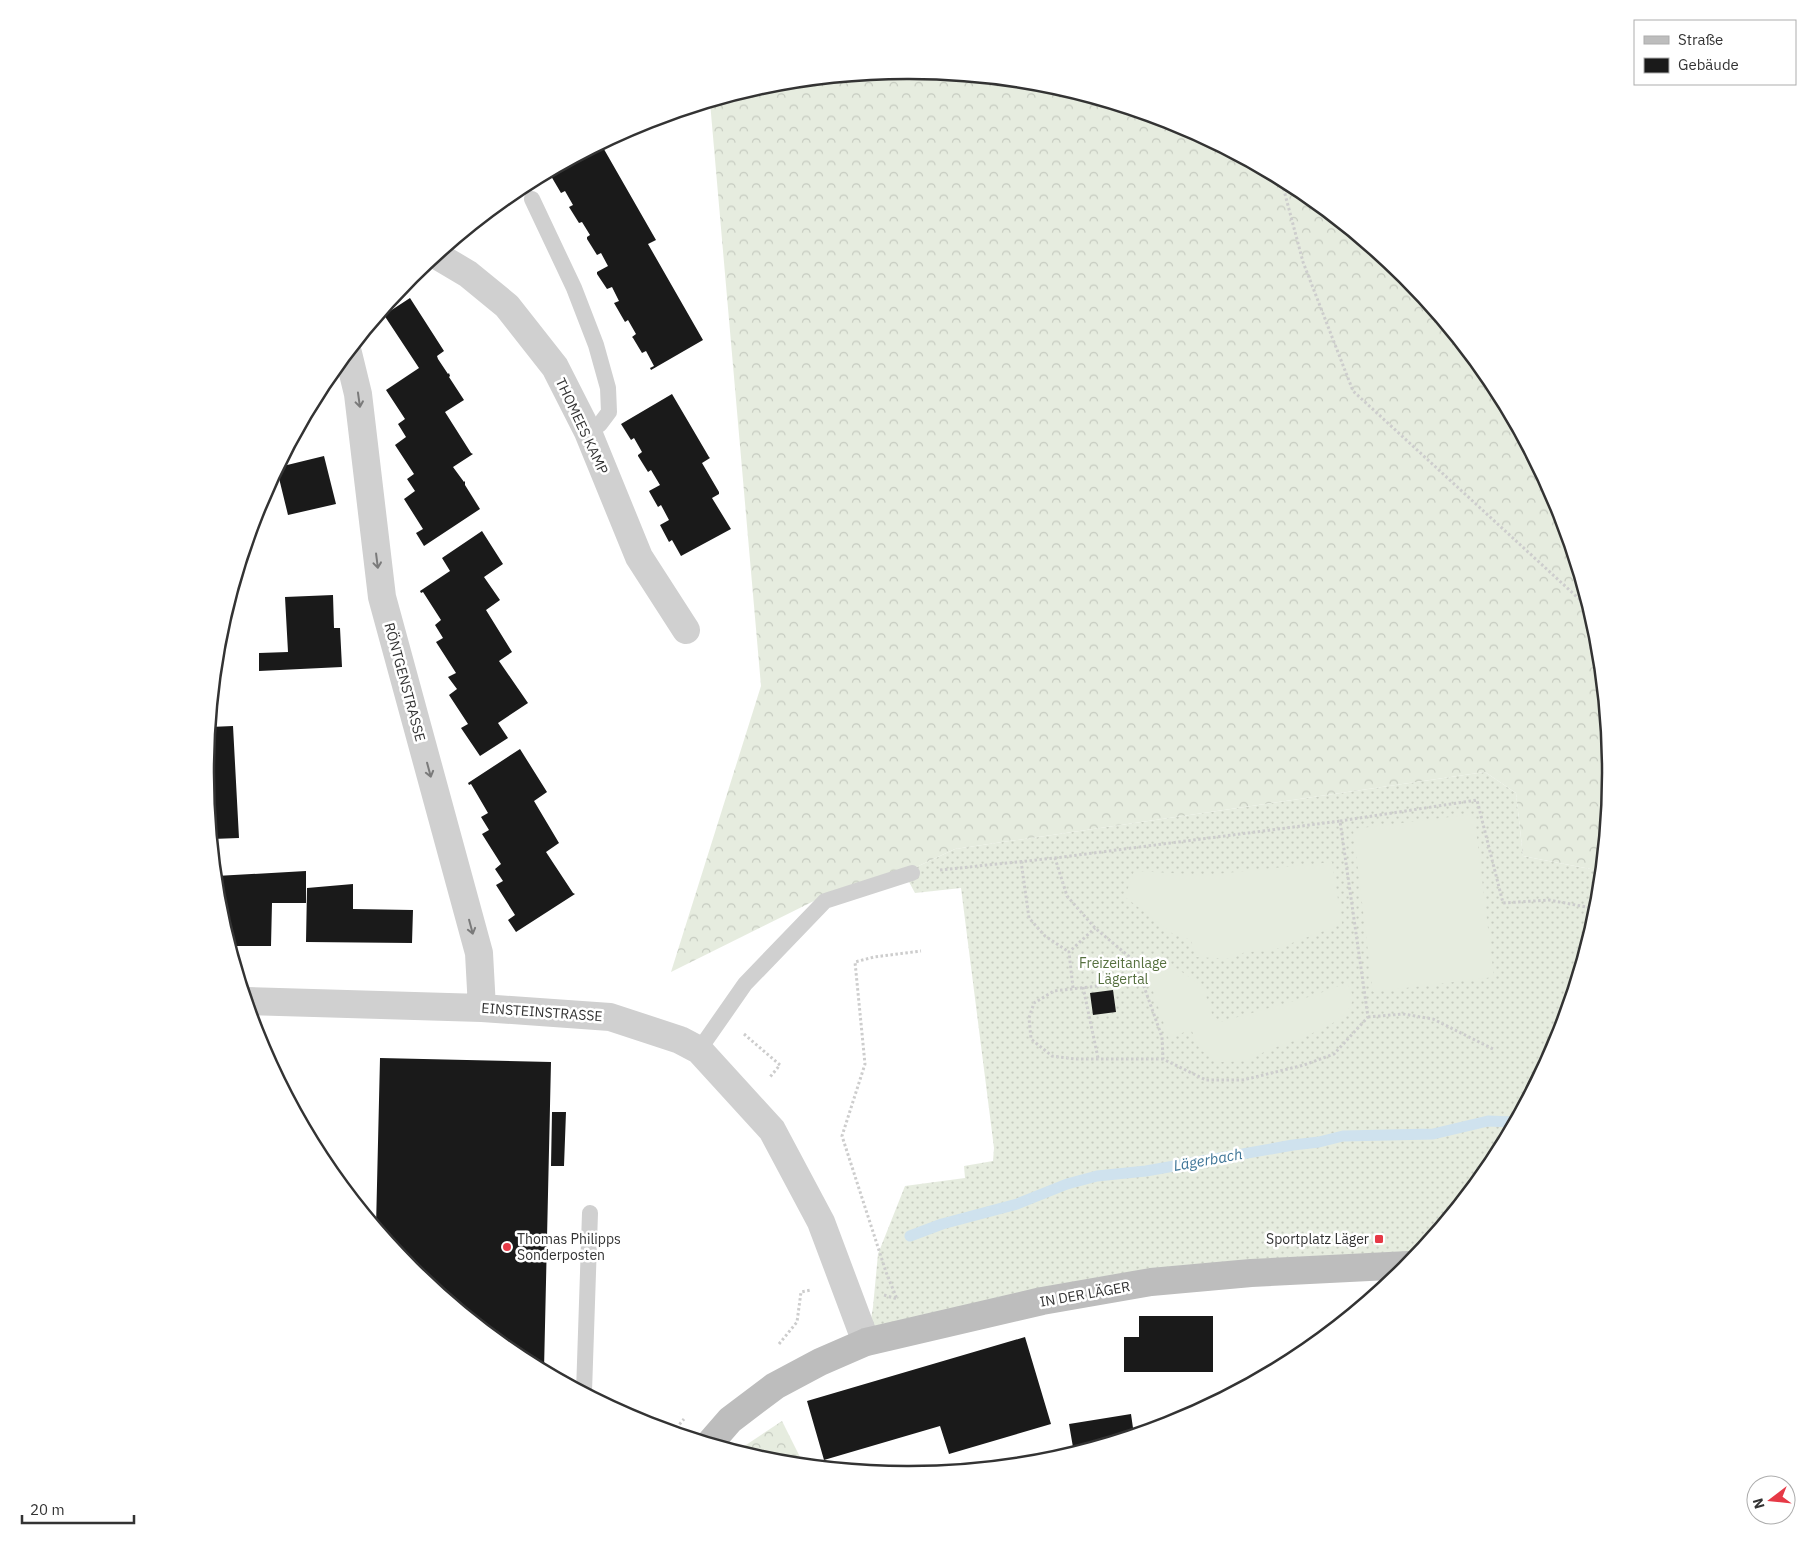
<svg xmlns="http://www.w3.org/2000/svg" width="1816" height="1545" viewBox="0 0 1816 1545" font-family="'IBM Plex Sans',sans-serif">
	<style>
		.grass { fill: url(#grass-dots) }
		.forest { fill: url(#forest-crowns) }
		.garden { fill: #e6ecdf }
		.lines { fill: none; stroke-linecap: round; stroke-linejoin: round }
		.stream { stroke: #cfe2ee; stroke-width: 11 }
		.building { fill: #1a1a1a }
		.path { stroke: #cdcdcd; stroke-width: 3; stroke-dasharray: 2.5 2.5; stroke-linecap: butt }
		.lane { stroke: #d0d0d0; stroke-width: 16 }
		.street { stroke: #d0d0d0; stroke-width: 28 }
		.secondary { stroke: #bdbdbd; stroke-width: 28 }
		.oneway { stroke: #7a7a7a }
		.poi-dot { fill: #e63946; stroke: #fff; stroke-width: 2 }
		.labels { text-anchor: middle; stroke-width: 5; stroke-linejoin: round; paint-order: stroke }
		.street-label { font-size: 14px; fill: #333; stroke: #fff }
		.park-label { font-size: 14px; fill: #56703f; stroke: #fff }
		.poi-label { font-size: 14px; fill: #333; stroke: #fff; text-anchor: start }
		.water-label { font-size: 15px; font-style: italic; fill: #3f7597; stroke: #fff }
		.rim { fill: none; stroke: #333; stroke-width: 2.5 }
	</style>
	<defs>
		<pattern id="grass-dots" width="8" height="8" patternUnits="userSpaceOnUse" patternTransform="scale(1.25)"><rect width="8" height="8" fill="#e6ecdf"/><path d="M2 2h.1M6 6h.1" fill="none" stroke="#c6cbc0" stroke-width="1.8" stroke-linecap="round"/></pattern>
		<pattern id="forest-crowns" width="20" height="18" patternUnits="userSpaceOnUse" patternTransform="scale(1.25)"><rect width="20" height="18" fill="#e6ecdf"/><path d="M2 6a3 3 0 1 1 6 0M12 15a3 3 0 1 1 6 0" fill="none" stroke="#c6cbc0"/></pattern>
	</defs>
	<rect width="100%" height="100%" fill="#fff"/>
	<!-- grass -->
	<path class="grass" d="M1485,772l31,21 7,63 78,15 -4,39 -40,132 -65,121 -74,90 -174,13 -376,71 5,-30 5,-53 27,-68 60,-8 -1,-12 29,-5 1,-13 -33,-260 -46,5 -7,-13 4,-11 43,-20z"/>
	<!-- forest -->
	<path class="forest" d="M908,70l137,14 132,40 122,65 106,87 87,106 65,122 40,132 13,137 -9,98 -78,-15 -7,-63 -31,-21 -530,77 -43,20 -88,27 -153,76 90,-286 -51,-584 61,-19z
		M782,1421l22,44 -33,-4 -34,-10z"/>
	<!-- garden -->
	<path class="garden" d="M1474,814l20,163 -121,15 -20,-163z
		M1332,862l10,62 -71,27 -26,1 -13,7 -36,-2 -5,-17 -18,-6 -48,-37 9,-26 73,4z
		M1161,957l42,30 9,27 8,8 92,-26 35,-13 7,15 -8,16 -16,11 -28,13 -34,12 -21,11 -26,1 -21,-12 -9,-21 -22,10 -27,-81z"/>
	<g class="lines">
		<!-- stream -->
		<path class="stream" d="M910,1236l32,-12 75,-20 50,-20 30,-8 49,-5 147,-26 26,-3 24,-6 90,-2 55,-13 26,1"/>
	</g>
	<!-- building -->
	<path class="building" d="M601,144l55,96 -8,4 55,96 -52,30 -1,-2 4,-2 -8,-15 -4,2 -9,-15 -1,-1 4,-3 -8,-14 -3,2 -11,-19 5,-2 -7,-14 -5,2 -10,-15v-2l11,-6 -7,-13 -4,2 -10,-16v-2l3,-2 -8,-13 -3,1 -10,-16 4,-2 -8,-14 -4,2 -10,-17 4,-2 -2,-4z
		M410,298l34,53 -7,5 1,3 10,15 1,-1 1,3 -1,1 15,23 -19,12 26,41 2,1 -20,13 11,15 1,-1v4l15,24 -56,37 -8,-13 7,-4 -19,-30 11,-8 -8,-12 7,-5 -19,-29 11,-8 -8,-13 7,-5 -19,-29 33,-22 -35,-53z
		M672,394l37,63 1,1 -8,5 17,29v2l-7,4 19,31 -50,27 -9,-16 -3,2 -9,-17 9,-5 -8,-15 -3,2 -8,-14 -1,-2 11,-6 -9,-15 -3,2 -10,-16v-1l4,-3 -8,-14 -3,2 -10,-16z
		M324,456l12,48 -48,11 -11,-45 2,-3z
		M482,531l21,33 -19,13 16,23 -14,10 26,42 -13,9 29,42 -30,20 10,15 -28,18 -19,-28 7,-4 -19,-29 8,-6 -9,-12 8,-4 -20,-31 7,-4 -8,-13 6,-5 -18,-28 -2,1 -1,-2 30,-20 -8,-13z
		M333,595l1,33h6l2,39 -83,4v-18l29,-1 -3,-55z
		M233,726l6,112 -27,1 -6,-67 4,-45z
		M520,749l27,43 -13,9 25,42 -13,9 27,41 2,1 -59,38 -8,-12 7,-5 -19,-30 7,-4 -8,-12 6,-5 -19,-30 7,-4 -8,-13 7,-4 -17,-29 -2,1 -1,-2z
		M306,871v32h-34l-1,43h-41l-11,-37 -3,-33z
		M353,884v25l60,1 -1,33 -106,-1 1,-54z
		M1113,990l3,22 -23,3 -3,-22z
		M380,1058l171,4 -7,308 -27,-14 -106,-87 -35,-42z
		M552,1112h14l-2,54h-13z
		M1139,1316h74v56h-89v-35h15z
		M1025,1337l26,87 -102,30 -9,-28 -116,34 -17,-59z
		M1131,1414l3,21 -60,18 -5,-29z"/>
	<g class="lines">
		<!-- path -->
		<path class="path" d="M1281,179l22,83 50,129 236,217
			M1340,821l137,-21 26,103 46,-3 48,9
			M1021,861l8,57 16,18 24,16
			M940,870l115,-12 285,-37 28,196 -34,37 -30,11 -61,15h-37l-43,-21 -1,-22 -20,-56 -10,-22 -37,-31 -28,-32 -12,-38
			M1142,981l-88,10 -20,12 -5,15 2,21 21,17 23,3h88
			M1083,987l15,71
			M1073,988l-4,-36 26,-24
			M1368,1017l35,-3 30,5 60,30
			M744,1034l36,31 -10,12
			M884,1295l13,4 -11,-27 -44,-136 23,-72 -10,-102 19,-5 47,-6
			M779,1344l18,-22 4,-30 10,-2
			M673,1432l11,-13"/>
		<!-- lane -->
		<path class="lane" d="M532,199l42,89 22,57 12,43 1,24 -9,12 -12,8
			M699,1050l46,-66 80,-83 87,-28
			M584,1392l6,-179"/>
		<!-- street -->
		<path class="street" d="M436,255l32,19 39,32 48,61 33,65 51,125 47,73
			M348,353l10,41 24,203 97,356 3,55
			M247,1001l235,7 128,9 70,23 19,10 73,80 49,92 45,120"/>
		<!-- secondary -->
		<path class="secondary" d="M710,1443l20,-23 45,-34 45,-24 46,-20 176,-41 109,-19 100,-9 158,-8"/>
	</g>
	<!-- one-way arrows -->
	<defs><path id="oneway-shaft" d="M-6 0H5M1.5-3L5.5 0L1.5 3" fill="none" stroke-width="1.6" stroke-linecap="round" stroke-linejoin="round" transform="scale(1.25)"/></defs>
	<g class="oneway">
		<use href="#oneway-shaft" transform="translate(359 400) rotate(82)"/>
		<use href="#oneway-shaft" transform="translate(377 561) rotate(83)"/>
		<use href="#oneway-shaft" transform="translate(429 770) rotate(75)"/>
		<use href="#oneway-shaft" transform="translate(471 927) rotate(75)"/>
	</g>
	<!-- markers -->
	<g class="poi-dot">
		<rect x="1374" y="1234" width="10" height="10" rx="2.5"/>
		<circle cx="507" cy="1247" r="5"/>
	</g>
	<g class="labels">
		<!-- street labels -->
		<g class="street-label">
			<text transform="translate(582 426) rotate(65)" y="5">THOMEES KAMP</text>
			<text transform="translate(405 682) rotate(75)" y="5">RÖNTGENSTRASSE</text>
			<text transform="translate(542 1012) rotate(4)" y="5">EINSTEINSTRASSE</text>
			<text transform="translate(1085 1294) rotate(-10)" y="5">IN DER LÄGER</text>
		</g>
		<!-- park labels -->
		<g class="park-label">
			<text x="1123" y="968">Freizeitanlage<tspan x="1123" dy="16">Lägertal</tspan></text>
		</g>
		<!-- poi labels -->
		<g class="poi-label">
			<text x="517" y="1244">Thomas Philipps<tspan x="517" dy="16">Sonderposten</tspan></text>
			<text x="1369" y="1244" text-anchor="end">Sportplatz Läger</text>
		</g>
		<!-- water labels -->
		<g class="water-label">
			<text transform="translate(1208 1160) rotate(-10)" y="5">Lägerbach</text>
		</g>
	</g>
	<!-- crop -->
	<path d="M0 0H1816V1545H0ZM907 79H909A693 693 0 0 1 1602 772V773A693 693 0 0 1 909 1466H907A693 693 0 0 1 214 773V772A693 693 0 0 1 907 79Z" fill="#fff" fill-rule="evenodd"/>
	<path class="rim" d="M907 79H909A693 693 0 0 1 1602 772V773A693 693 0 0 1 909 1466H907A693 693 0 0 1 214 773V772A693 693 0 0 1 907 79Z"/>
	<!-- legend -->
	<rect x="1634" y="20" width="162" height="65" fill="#ffffff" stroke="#adadad"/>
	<rect x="1644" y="36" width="25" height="8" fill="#bdbdbd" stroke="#adadad"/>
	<text x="1678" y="45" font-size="15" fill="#333333">Straße</text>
	<rect x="1644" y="58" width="25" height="15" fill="#1a1a1a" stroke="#adadad"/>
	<text x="1678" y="70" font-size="15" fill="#333333">Gebäude</text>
	<!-- north arrow -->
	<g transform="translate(1771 1500) rotate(254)"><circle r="24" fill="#ffffff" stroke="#adadad"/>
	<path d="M0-4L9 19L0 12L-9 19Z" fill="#e63946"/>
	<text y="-8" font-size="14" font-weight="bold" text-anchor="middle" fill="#333333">N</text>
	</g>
	<!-- scale -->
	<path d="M22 1515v8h112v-8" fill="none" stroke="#333333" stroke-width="2.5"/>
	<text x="30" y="1515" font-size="15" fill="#333333" stroke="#ffffff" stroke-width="4" paint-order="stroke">20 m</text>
</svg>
